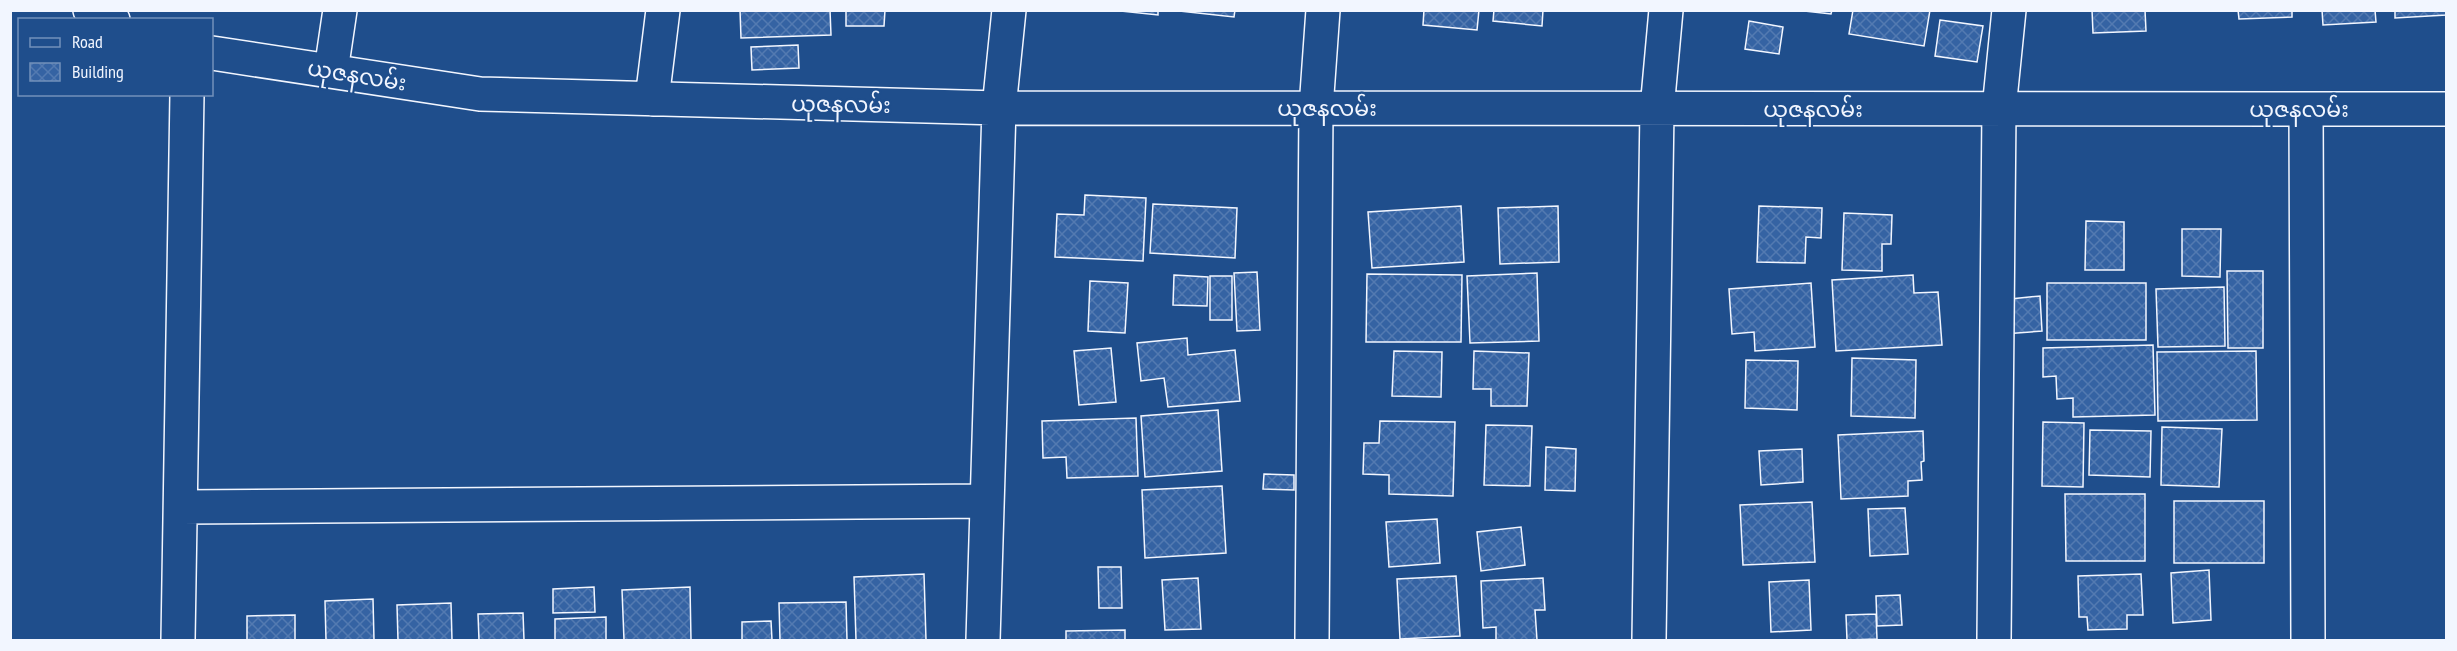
<svg xmlns="http://www.w3.org/2000/svg" width="2457" height="651" viewBox="0 0 2457 651" font-family="'PT Sans Narrow','Noto Sans Myanmar',sans-serif">
	<style>
		.building { fill: url(#building-cross-hatch); stroke: #f2f6ff; stroke-width: 1.5 }
		.lines { fill: none; stroke-linecap: round; stroke-linejoin: round }
		.minor-casing { stroke: #f2f6ff; stroke-width: 36 }
		.minor { stroke: #1f4e8c; stroke-width: 33 }
		.labels { text-anchor: middle; stroke-width: 4.5; stroke-linejoin: round; paint-order: stroke }
		.street-label { font-size: 22px; fill: #f2f6ff; stroke: #1f4e8c }
	</style>
	<defs>
		<pattern id="building-cross-hatch" width="8" height="8" patternUnits="userSpaceOnUse" patternTransform="scale(1.5)"><rect width="8" height="8" fill="#3563a3"/><path d="M0 0l8 8M0 8l8-8" fill="none" stroke="#537ab1"/></pattern>
	</defs>
	<rect width="100%" height="100%" fill="#1f4e8c"/>
	<!-- building -->
	<path class="building" d="M740,10h90l1,25 -90,3z
		M846,10h39l-1,16h-38z
		M1111,10h47v5z
		M1170,10h65l-1,7z
		M1424,10h55l-2,20 -54,-5z
		M1494,10h49l-1,16 -49,-5z
		M1795,10h37l-1,4z
		M1853,10h77l-6,36 -75,-12z
		M2092,10h53l1,21 -53,2z
		M2238,10h54v7l-53,2z
		M2322,10h53l1,12 -53,3z
		M2395,10h51v5l-51,3z
		M1940,20l43,6 -6,36 -42,-6z
		M1749,21l34,6 -4,27 -34,-5z
		M798,45l1,23 -47,2 -1,-23z
		M1085,195l61,3 -3,63 -88,-4 2,-43 27,1z
		M1153,204l84,4 -2,50 -85,-5z
		M1461,206l3,56 -92,6 -4,-56z
		M1558,206l1,56 -59,2 -2,-56z
		M1759,206l63,2 -1,30 -15,-1 -1,26 -48,-1z
		M1844,213l48,2 -1,29h-9v27l-40,-1z
		M2086,221l38,1v48h-39z
		M2182,229h39l-1,48 -38,-1z
		M2227,271h36v77h-35z
		M1257,272l3,58 -23,1 -3,-58z
		M1537,273l2,68 -69,2 -3,-67z
		M1367,274l95,1 -1,67h-95z
		M1174,275l34,2 -1,29 -34,-1z
		M1913,275l1,18 24,-1 4,53 -106,6 -4,-71z
		M1210,276h22v44h-22z
		M1090,281l38,2 -3,50 -37,-2z
		M1811,283l4,64 -60,4 -1,-19 -22,2 -3,-45z
		M2047,283h99v57h-99z
		M2224,287l1,59 -67,1 -2,-58z
		M2040,296l2,35 -38,3 -3,-34z
		M1187,338l1,17 47,-5 5,51 -72,6 -4,-29 -23,3 -4,-38z
		M2153,345l2,70 -82,2v-19l-16,1 -1,-23 -13,1v-29z
		M1111,348l5,54 -37,3 -5,-54z
		M1394,351l48,1 -1,45 -49,-1z
		M1474,351l55,2 -2,53h-36v-17h-18z
		M2256,351l1,69 -99,1 -1,-69z
		M1852,358l64,2 -1,58 -64,-2z
		M1746,360l52,1 -1,49 -52,-2z
		M1218,410l4,61 -77,6 -4,-61z
		M1136,418l2,58 -71,2 -1,-21 -23,1 -1,-37z
		M1380,421l75,1 -2,74 -64,-2v-19l-26,-1 1,-31h15z
		M2043,422l41,1 -1,64 -41,-1z
		M1486,425l46,1 -2,60 -46,-1z
		M2162,427l60,2 -3,58 -58,-2z
		M2090,430l61,1 -1,46 -61,-2z
		M1923,431l1,30 -3,1 1,18 -14,1v15l-67,3 -3,-64z
		M1546,447l30,2 -1,42 -30,-1z
		M1802,449l1,33 -42,3 -2,-34z
		M1264,474l30,1v15l-31,-1z
		M1222,486l4,67 -81,5 -3,-68z
		M2065,494h80v67h-79z
		M2174,501h90v62h-90z
		M1812,502l3,60 -72,3 -3,-60z
		M1905,508l3,46 -38,2 -2,-47z
		M1437,519l3,44 -51,4 -3,-45z
		M1521,527l4,38 -44,6 -4,-39z
		M1098,567h23l1,41h-23z
		M2209,570l2,50 -38,3 -2,-50z
		M924,574l2,66h-70l-2,-63z
		M2141,574l2,41h-16v14l-39,1 -1,-13h-8l-1,-41z
		M1456,576l4,60 -60,3 -3,-60z
		M1198,578l3,51 -36,1 -3,-50z
		M1543,578l2,32h-10l2,30h-41v-13l-13,1 -2,-47z
		M1809,580l2,50 -40,2 -2,-50z
		M594,587l1,25 -42,1v-24z
		M690,587l1,53h-67l-2,-50z
		M1900,595l2,30 -25,1 -1,-30z
		M373,599l1,41h-48l-1,-39z
		M846,602l1,38h-67l-1,-37z
		M451,603l1,37h-54l-1,-35z
		M523,613l1,27h-45l-1,-26z
		M1876,614l1,25 -30,1 -1,-25z
		M295,615v25h-48v-24z
		M606,617v23h-51v-21z
		M771,621l1,19h-30v-18z
		M1125,630v10h-59v-9z"/>
	<g class="lines">
		<!-- minor casing -->
		<g class="minor-casing">
			<path id="minor" d="M90,10l23,10
				M212,53l268,41 519,14 1447,1
				M331,71l9,-61
				M652,99l11,-89
				M2306,109l2,531
				M182,507l805,-6
				M178,640l9,-546
				M983,640l16,-532 10,-98
				M1312,640l4,-532 7,-98
				M1649,640l8,-531 9,-99
				M1994,640l5,-531 10,-99"/>
		</g>
		<!-- minor -->
		<use href="#minor" class="minor"/>
	</g>
	<g class="labels">
		<!-- street labels -->
		<g class="street-label">
			<text transform="translate(357 75) rotate(9)" y="8">ယုဇနလမ်း</text>
			<text transform="translate(841 104) rotate(1)" y="8">ယုဇနလမ်း</text>
			<text x="1327" y="116">ယုဇနလမ်း</text>
			<text x="1813" y="117">ယုဇနလမ်း</text>
			<text x="2299" y="117">ယုဇနလမ်း</text>
		</g>
	</g>
	<!-- border -->
	<rect width="2457" height="651" fill="none" stroke="#f2f6ff" stroke-width="24"/>
	<!-- legend -->
	<rect x="18" y="18" width="195" height="78" fill="#1f4e8c" stroke="#7391ba" stroke-width="1.5"/>
	<rect x="30" y="38" width="30" height="9" fill="#1f4e8c" stroke="#7391ba" stroke-width="1.5"/>
	<text x="72" y="48" font-size="18" fill="#f2f6ff">Road</text>
	<rect x="30" y="63" width="30" height="18" fill="url(#building-cross-hatch)" stroke="#7391ba" stroke-width="1.5"/>
	<text x="72" y="78" font-size="18" fill="#f2f6ff">Building</text>
</svg>
